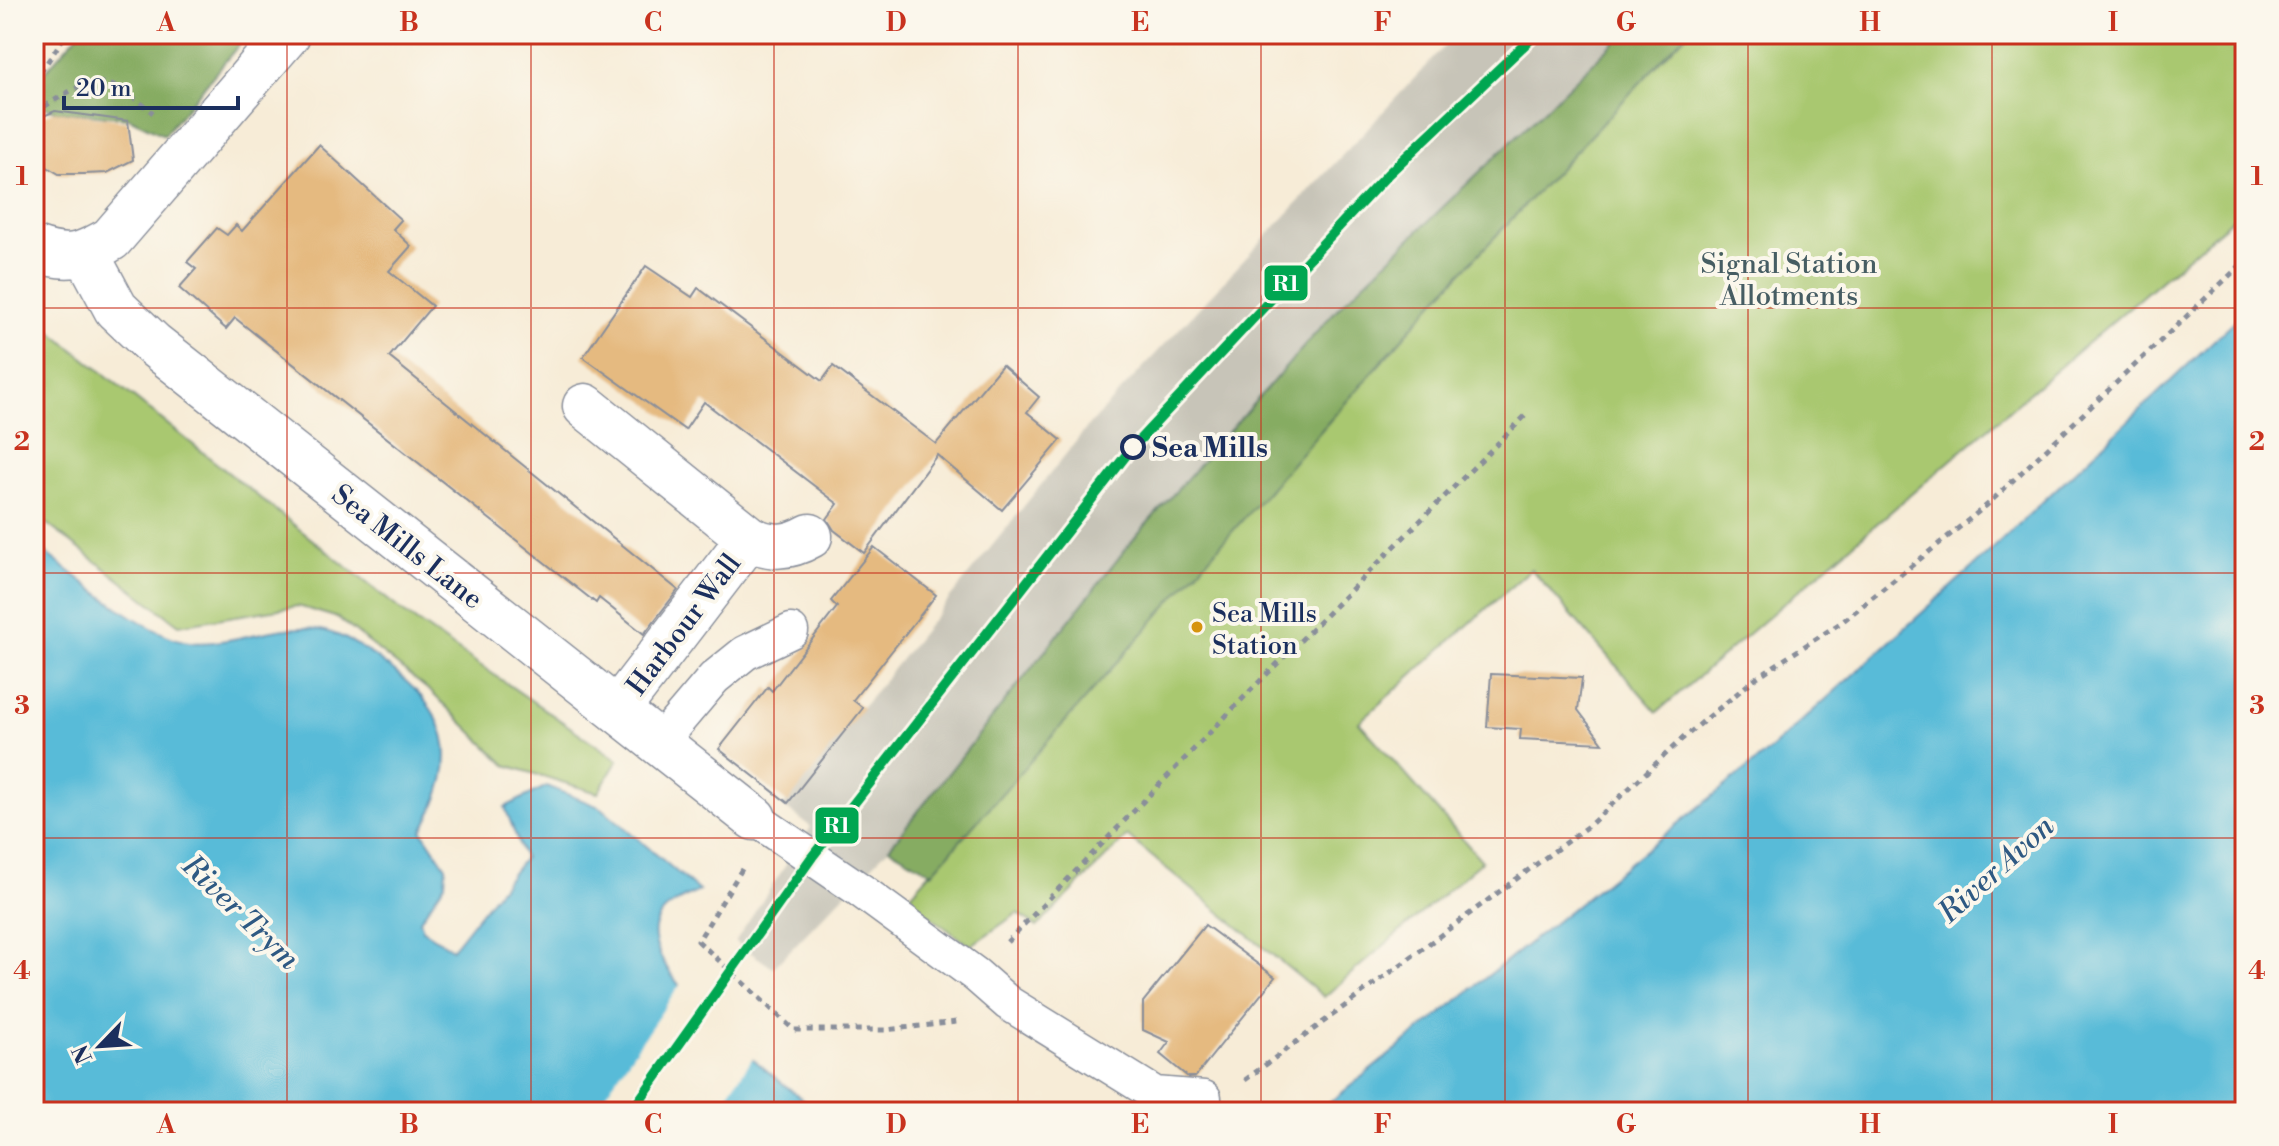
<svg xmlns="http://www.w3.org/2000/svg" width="2279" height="1146" viewBox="0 0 2279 1146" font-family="'Libre Bodoni',serif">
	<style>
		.industrial { fill: #c7c4b8 }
		.green { fill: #a9c870; stroke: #627c67; stroke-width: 2 }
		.forest { fill: #86ac62; stroke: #506e60; stroke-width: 2 }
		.water { fill: #59bbd8; stroke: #3a759b; stroke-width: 2 }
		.pier { fill: #f7ecd7 }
		.building { fill: #e5ba80 }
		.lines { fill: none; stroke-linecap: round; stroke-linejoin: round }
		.service-casing { stroke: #898e9a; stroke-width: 37 }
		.minor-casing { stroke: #898e9a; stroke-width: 47 }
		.path { stroke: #898e9a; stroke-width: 5; stroke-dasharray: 6 6; stroke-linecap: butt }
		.service { stroke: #fff; stroke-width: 34 }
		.minor { stroke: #fff; stroke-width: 44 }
		.rail-1-casing { stroke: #fbf7ec; stroke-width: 16 }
		.rail-1 { stroke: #00a651; stroke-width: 10 }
		.grid { fill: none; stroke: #c8321e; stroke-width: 2; stroke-opacity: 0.55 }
		.stop-dot { fill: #fbf7ec; stroke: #1b2f5e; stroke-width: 4 }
		.bus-dot { fill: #d6940e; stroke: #fbf7ec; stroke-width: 3 }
		.labels { text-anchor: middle; stroke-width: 8; stroke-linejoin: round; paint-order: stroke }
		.bus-label { font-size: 26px; fill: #1b2f5e; stroke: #fbf7ec; text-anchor: start }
		.park-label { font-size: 28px; fill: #465d63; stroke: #fbf7ec }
		.stop-label { font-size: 28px; font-weight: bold; fill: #1b2f5e; stroke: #fbf7ec; text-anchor: start }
		.street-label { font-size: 28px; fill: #1b2f5e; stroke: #fbf7ec }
		.water-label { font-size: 30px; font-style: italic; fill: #2e5983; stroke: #fbf7ec }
		.line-badge { stroke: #fbf7ec; stroke-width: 3 }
		.badge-label { font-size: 22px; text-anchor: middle; font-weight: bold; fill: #fff }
		.neatline { fill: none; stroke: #c8321e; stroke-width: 3 }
		.grid-label { font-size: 26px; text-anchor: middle; font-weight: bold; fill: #c8321e }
	</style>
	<rect width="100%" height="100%" fill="#fbf7ec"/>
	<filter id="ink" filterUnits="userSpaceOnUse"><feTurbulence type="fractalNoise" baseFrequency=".0125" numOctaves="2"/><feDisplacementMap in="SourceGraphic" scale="16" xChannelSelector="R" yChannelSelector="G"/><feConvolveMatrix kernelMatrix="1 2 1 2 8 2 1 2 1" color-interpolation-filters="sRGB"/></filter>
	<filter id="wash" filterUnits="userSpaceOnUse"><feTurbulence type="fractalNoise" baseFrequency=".006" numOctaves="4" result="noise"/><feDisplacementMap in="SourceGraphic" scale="32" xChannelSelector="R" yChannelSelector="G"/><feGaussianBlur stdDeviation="1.8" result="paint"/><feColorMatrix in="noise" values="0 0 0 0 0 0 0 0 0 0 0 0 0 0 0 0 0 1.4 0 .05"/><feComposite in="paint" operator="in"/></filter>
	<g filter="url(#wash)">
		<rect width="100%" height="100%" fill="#f7ecd7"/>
		<!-- industrial -->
		<path class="industrial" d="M1456,34h167l-285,274 -201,227 -248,313 -116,120 -38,-26 76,-115 -28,-21 307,-382z"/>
		<!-- green -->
		<path class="green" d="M1686,34h559v174l-588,504 -126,-143 -172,153 123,139 -158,136 -197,-161 -90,91 -19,-14 -48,33 -63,-47 535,-606z
			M34,318l373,297 211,145 -20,33 -92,-28 -75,-73 -93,-74 -40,-12 -119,19 -145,-111z"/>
		<!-- forest -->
		<path class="forest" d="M78,34h170l-84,101 -35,-17 -74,-7 -21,-8v-19z
			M1623,34h63l-244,259 -510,580 -43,-25 248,-313 201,-227z"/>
		<!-- water -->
		<path class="water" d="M2245,311v801h-927l446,-357 220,-198z
			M34,544c37,28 103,84 146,96 35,11 87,-14 126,-12 29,1 53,17 76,34 69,50 82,93 40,169l24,36 -1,16 -25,37 3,10 29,19 72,-91 -19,-51 42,-21 55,22 97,83c-15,7 -38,16 -43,33 -17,51 126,160 164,188h-786z"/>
		<!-- pier -->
		<path class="pier" d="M682,982l72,74 -38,56h-123z"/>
		<g id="blocks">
			<!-- building -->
			<path class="building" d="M55,111l73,10 5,39 -26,13 -23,1h-25l-25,-15v-39z
				M319,145l82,75 -8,9 18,17 -22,25 43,35 -43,51 289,233 -34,44 -45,-36 -3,5 -361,-285 -9,11 -47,-41 17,-19 -9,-7 30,-34 10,7 9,-10 6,6z
				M646,266l46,31 6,-9 124,93 11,-15 103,78 66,-79 37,32 -12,15 34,28 -59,70 -65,-55 -73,98 -30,-23 -7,-11 11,-15 -134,-102 -19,28 -102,-73z
				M874,547l62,48 -83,105 10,8 -75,95 -69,-54 49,-62 4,4 65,-84 -6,-6z
				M1491,674l91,4 -4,32 25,33 -83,-4 1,-10 -34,-2z
				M1205,925l70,52 -80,100h-7l-28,-23 9,-12 -26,-12v-28z"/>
		</g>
	</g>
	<g filter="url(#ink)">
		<use href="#blocks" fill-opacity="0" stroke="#898e9a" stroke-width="2"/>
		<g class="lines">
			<!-- service casing -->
			<g class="service-casing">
				<path id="service" d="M659,743l55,-65 31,-25 46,-22
					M754,818l106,72 116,85 32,28 147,91 49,4"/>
			</g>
			<!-- minor casing -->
			<g class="minor-casing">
				<path id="minor" d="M34,249c34,12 46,8 77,-10l177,-205
					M86,253l30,56 37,35 601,474
					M585,406l164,132c22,11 40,10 61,-2
					M617,710l132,-172"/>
			</g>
			<!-- path -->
			<path class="path" d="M34,82l32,-48
				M34,113c57,-35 64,-46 119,0
				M742,869l-44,72 96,89h91l72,-8
				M1007,942l248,-256 272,-272
				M1245,1080l347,-257 90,-84 75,-62 85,-55 145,-117 258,-244"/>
			<!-- service -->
			<use href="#service" class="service"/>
			<!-- minor -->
			<use href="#minor" class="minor"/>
			<!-- rail-1 casing -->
			<g class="rail-1-casing">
				<path id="rail-1" d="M631,1112l181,-255 319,-408 257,-275 148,-140"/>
			</g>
			<!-- rail-1 -->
			<use href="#rail-1" class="rail-1"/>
		</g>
	</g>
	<!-- grid -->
	<path class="grid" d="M287,34v1078M531,34v1078M774,34v1078M1018,34v1078M1261,34v1078M1505,34v1078M1748,34v1078M1992,34v1078M34,308h2211M34,573h2211M34,838h2211"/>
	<!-- markers -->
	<circle class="stop-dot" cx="1133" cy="447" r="11"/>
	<circle class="bus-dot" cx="1197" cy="627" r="7"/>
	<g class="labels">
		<!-- bus labels -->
		<g class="bus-label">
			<text x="1212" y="622">Sea Mills<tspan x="1212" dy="32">Station</tspan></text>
		</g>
		<!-- park labels -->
		<g class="park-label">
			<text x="1789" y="273">Signal Station<tspan x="1789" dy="32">Allotments</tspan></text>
		</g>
		<!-- stop labels -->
		<g class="stop-label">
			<text x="1152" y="457">Sea Mills</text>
		</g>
		<!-- street labels -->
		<g class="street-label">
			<text transform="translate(408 546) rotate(38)" y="10">Sea Mills Lane</text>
			<text transform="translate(683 624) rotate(-53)" y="10">Harbour Wall</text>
		</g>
		<!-- water labels -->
		<g class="water-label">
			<text transform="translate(1996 869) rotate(-42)" y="10">River Avon</text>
			<text transform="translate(241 912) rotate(44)" y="10">River Trym</text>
		</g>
	</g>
	<g class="line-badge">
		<rect x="1263" y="264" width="46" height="38" rx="8" fill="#00a651"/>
		<rect x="814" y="806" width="46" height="39" rx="8" fill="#00a651"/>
	</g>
	<g class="badge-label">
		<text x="1286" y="291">R1</text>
		<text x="837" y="833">R1</text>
	</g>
	<!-- margin -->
	<rect width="2279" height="1146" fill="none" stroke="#fbf7ec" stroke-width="88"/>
	<!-- north arrow -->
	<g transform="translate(100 1046) rotate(245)" stroke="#fbf7ec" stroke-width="6" paint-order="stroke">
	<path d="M0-6L14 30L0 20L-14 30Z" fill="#1b2f5e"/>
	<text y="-12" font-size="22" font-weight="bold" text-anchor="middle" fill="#1b2f5e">N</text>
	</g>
	<!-- scale -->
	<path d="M64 96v12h174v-12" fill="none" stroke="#1b2f5e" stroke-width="4"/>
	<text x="76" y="96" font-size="24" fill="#1b2f5e" stroke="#fbf7ec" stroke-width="6" paint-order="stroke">20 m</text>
	<rect x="44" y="44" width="2191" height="1058" class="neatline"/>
	<g class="grid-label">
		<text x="166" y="31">A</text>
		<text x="409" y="31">B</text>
		<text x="653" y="31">C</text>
		<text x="896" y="31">D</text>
		<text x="1140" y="31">E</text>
		<text x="1383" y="31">F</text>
		<text x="1626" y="31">G</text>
		<text x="1870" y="31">H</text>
		<text x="2113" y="31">I</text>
		<text x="22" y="185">1</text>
		<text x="2257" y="185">1</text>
		<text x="22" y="450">2</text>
		<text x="2257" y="450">2</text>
		<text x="22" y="714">3</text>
		<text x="2257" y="714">3</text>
		<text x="22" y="979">4</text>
		<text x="2257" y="979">4</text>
		<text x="166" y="1133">A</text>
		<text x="409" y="1133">B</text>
		<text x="653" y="1133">C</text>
		<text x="896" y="1133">D</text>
		<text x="1140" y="1133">E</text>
		<text x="1383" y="1133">F</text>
		<text x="1626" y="1133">G</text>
		<text x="1870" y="1133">H</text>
		<text x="2113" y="1133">I</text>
	</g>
</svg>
